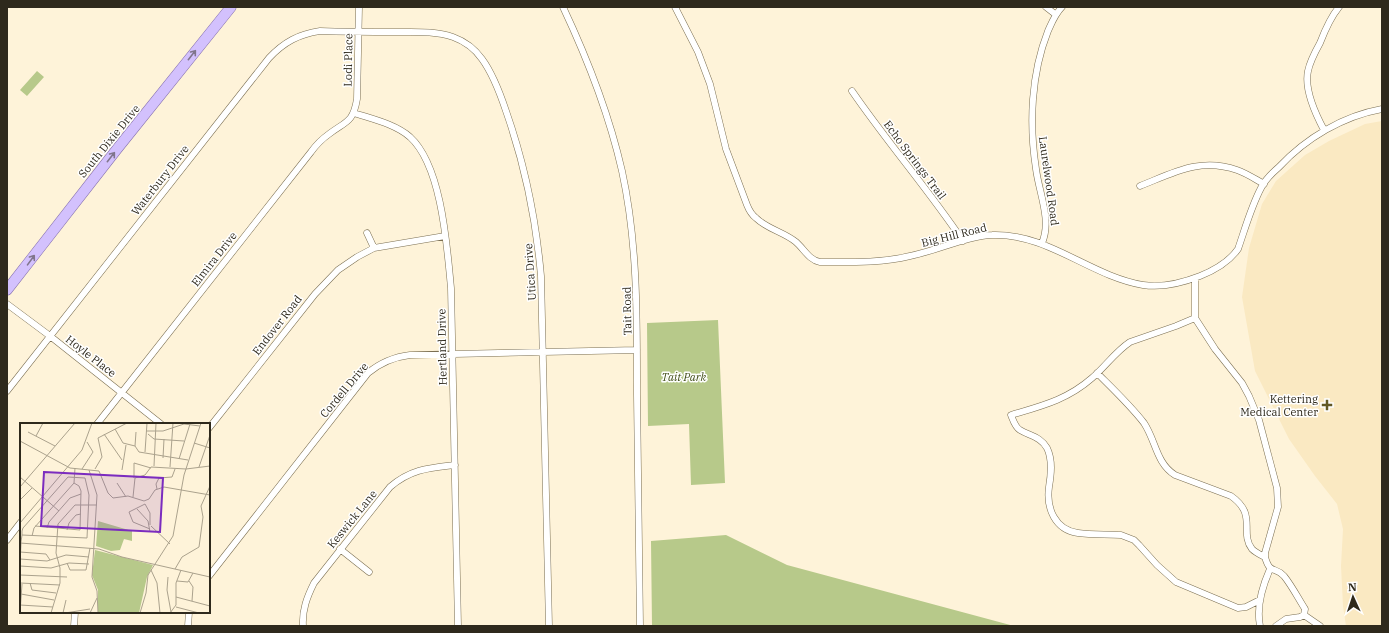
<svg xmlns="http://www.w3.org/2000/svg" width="1389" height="633" viewBox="0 0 1389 633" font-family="'IBM Plex Serif',serif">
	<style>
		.built { fill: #fae9c2 }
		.green { fill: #b7c98a }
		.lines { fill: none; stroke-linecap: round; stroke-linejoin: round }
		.minor-casing { stroke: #7b6f52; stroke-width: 7 }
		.primary-casing { stroke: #8671ae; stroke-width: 11 }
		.minor { stroke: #fff; stroke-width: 6 }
		.primary { stroke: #d3c1fd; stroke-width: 10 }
		.oneway { stroke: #80758c }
		.poi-dot { fill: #615925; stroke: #fff; stroke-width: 1.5 }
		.labels { text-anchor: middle; stroke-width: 3; stroke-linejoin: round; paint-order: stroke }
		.street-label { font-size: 11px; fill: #2e291c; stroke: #fff }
		.park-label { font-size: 11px; font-style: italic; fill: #3f4c16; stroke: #fff }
		.poi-label { font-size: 11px; fill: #2e291c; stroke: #fff; text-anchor: end }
		.inset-road { fill: none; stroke: #aba28d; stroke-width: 1 }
		.view { fill: #7b2cbf; fill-opacity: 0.15; stroke: #7b2cbf; stroke-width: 2 }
		.inset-edge { fill: none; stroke: #2e291c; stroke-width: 2 }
	</style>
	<rect width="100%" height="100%" fill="#fef3d9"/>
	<!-- built -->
	<path class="built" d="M1382,121v505h-36l-3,-20 -2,-40 2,-37 -6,-25 -22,-28 -26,-37 -34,-68 -13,-74 7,-49 13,-44 14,-23 29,-26 24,-14 36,-17z"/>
	<!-- green -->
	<path class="green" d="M37,71l7,6 -17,19 -7,-6z
		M718,320l7,163 -34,2 -2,-61 -41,2 -1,-103z
		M726,535l61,30 227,61h-362l-1,-85z"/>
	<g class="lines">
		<!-- minor casing -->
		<g class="minor-casing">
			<path id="minor" d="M563,7c25,53 46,107 59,164 16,73 15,149 15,224 1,77 2,154 3,231
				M675,7l23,45 12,32 16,65 21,56c2,5 5,10 9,13 11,11 28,14 40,24 8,7 13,18 24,20 30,0 61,1 90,-6 20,-4 39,-12 58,-17 8,-2 16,-4 24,-4 56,-2 98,41 151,50 19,3 39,-2 57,-9 15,-6 29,-14 38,-27 7,-20 13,-42 23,-61 4,-8 11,-15 18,-21 27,-29 64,-51 103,-58
				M1046,7l9,7
				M852,91c35,51 76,98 111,150
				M354,113c18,6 41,11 56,24 32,29 37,110 41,151l7,338
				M1324,130c-8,-15 -20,-41 -16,-59 2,-10 7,-19 12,-28 5,-13 10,-25 19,-36
				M1140,186c33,-13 60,-29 97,-16 9,3 18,9 27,14
				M367,233l7,15
				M1042,243c10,-23 -3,-50 -6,-74 -7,-45 -5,-95 12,-138 4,-9 7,-17 14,-24
				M1195,278v40l20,31 27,34 7,13 10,24 18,68 1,19 -13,46v4
				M7,304l43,32 111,88
				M1195,318l-19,8 -46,16c-15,10 -25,25 -38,36 -25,22 -51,28 -81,37 2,5 4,12 9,15 10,6 21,7 27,18 6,12 4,27 2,39 -3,21 6,43 29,46 14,2 29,1 43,2l13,5 5,5 18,20 19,17 62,26 8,-1 14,-7
				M1097,373c16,16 33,32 47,50 12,18 12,40 31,52l56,21c27,19 8,36 21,53 4,4 9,6 13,8 5,18 10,9 19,19 8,10 14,22 21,33l-1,6
				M7,391l262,-333c15,-16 30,-24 51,-27 27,1 53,1 79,1 18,0 37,-1 54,5 11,4 22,12 29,22 11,15 18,34 24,52 19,54 30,108 35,165l8,350
				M97,424l214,-272c5,-7 11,-13 18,-18 17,-13 24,-11 28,-35l2,-92
				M209,428l106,-134 23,-24 19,-13 17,-9 71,-12
				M7,540l14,-18
				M340,549l29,23
				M209,576l159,-203c13,-11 26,-16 42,-18l227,-5
				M1304,615l16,11
				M74,626l1,-14
				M188,626l1,-14
				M303,626c-1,-16 4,-29 11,-43l76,-96c21,-18 39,-19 65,-22
				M1260,626c-4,-20 2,-39 10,-57
				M1276,626l10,-7 14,-2 4,-2"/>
		</g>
		<!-- primary casing -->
		<g class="primary-casing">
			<path id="primary" d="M7,290l110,-141 114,-142"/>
		</g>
		<!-- minor -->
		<use href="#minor" class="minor"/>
		<!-- primary -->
		<use href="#primary" class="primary"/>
	</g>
	<!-- one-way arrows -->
	<defs><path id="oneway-shaft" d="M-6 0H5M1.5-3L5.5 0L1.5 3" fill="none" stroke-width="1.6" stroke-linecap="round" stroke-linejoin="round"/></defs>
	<g class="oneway">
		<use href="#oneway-shaft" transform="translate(192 55) rotate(-52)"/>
		<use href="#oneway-shaft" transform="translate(111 157) rotate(-52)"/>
		<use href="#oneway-shaft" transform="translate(31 260) rotate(-54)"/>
	</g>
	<!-- markers -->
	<path class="poi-dot" d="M1325 399h4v4h4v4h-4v4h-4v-4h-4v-4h4z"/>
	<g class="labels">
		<!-- street labels -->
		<g class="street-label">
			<text transform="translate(348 60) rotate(-89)" y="4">Lodi Place</text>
			<text transform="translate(109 141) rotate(-51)" y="4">South Dixie Drive</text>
			<text transform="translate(915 160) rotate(53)" y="4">Echo Springs Trail</text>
			<text transform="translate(160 180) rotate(-52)" y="4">Waterbury Drive</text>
			<text transform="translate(1049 181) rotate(82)" y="4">Laurelwood Road</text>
			<text transform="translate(954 235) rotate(-14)" y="4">Big Hill Road</text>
			<text transform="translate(214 259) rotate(-52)" y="4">Elmira Drive</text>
			<text transform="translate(530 272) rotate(-94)" y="4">Utica Drive</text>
			<text transform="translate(627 311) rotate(-91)" y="4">Tait Road</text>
			<text transform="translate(277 325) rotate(-52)" y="4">Endover Road</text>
			<text transform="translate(442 347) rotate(-91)" y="4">Hertland Drive</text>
			<text transform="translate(91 356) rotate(38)" y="4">Hoyle Place</text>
			<text transform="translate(344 390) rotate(-50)" y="4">Cordell Drive</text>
			<text transform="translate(352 519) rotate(-51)" y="4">Keswick Lane</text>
		</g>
		<!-- park labels -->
		<g class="park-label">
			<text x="684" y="381">Tait Park</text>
		</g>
		<!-- poi labels -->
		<g class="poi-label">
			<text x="1318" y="403">Kettering<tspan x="1318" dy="13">Medical Center</tspan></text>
		</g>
	</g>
	<!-- overview -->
	<g transform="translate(20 423)">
		<rect width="190" height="190" fill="#fef3d9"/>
		<path d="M78,98l34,10v10l-8,-2 -4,11 -9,1 -15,-5zM75,127l58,15 -6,12 -8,36h-41v-23l-6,-15z" fill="#b7c98a"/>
		<path class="inset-road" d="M95,6l8,14 12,3M126,8h17l21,-7 16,2M8,9l27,14M84,11l18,26M128,11l6,5 30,2M16,13l7,-13M0,18l50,27 29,3 9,22 5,5 15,-2 16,5 5,-2 6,-9 9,-3 46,8M174,20l16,5M115,23l4,6 49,8M115,23l1,-14M125,29l2,-29M143,35l1,-19M159,36l11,-35M134,43l2,-43M150,44l3,-44M179,44l11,-32M62,46l11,-17 -6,-10M75,46l7,-12 -4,-19 29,-15M166,46l24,-3M69,47l8,25 -5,82 5,14 1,22M102,47l4,-25M0,54l39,34M114,55v-15l17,5M54,60l1,-15M97,60l9,14M0,64l55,-64M137,66l-1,-5 3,-6 13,-1 3,-8M113,74l2,-19 10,-3 6,-8 35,2M0,77l12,-12M125,81l-16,8 4,10 17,7M125,81l5,9v12M117,86l11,12 2,11M0,100l62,-73 10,-27M15,103l45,4 1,-39 -2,-5 -5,-3M131,103l19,18M27,105l2,-6 21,-24 11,-4M47,107l2,-7 7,-8 5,-1M12,113l2,-8 40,-45M0,120l79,6 23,8 88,20M0,129l26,2 4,6M0,136l27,2 19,-6 23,2M0,139l1,-18v-2l1,-7v-4l1,-3 45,-51 17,1 4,17 -2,43 -65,-3M47,140l3,7h16l4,-22M0,143l31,2 18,-5 20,1M155,146l7,-12 17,-10 4,-30 -2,-11 9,-20M131,147l6,13 3,30M0,152l47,2M148,154l-1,13 4,22M157,158l11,1 5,-9M169,158l4,6 -1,14M0,160l40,2M10,160l2,7 24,3M1,171l33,6M156,174l34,9M0,182l33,2M156,184l23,6M0,190l2,-29M31,190l9,-30v-15l-4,-15 2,-29 17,-19h22M43,190l3,-13M45,190l25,-4M70,190l7,-15M120,190l6,-20 2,-18 25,-39 11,-61 17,-52M150,190l6,-8v-22l5,-13"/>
		<path class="view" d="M24,49l119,6 -3,54 -119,-6z"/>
		<rect width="190" height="190" class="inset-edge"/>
	</g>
	<!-- border -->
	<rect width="1389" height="633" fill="none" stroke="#2e291c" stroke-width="16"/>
	<!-- north arrow -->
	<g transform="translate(1353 597) rotate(357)" stroke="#ffffff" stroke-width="3" paint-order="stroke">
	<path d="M0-3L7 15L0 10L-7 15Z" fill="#2e291c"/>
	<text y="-6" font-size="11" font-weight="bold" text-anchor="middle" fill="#2e291c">N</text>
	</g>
</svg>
